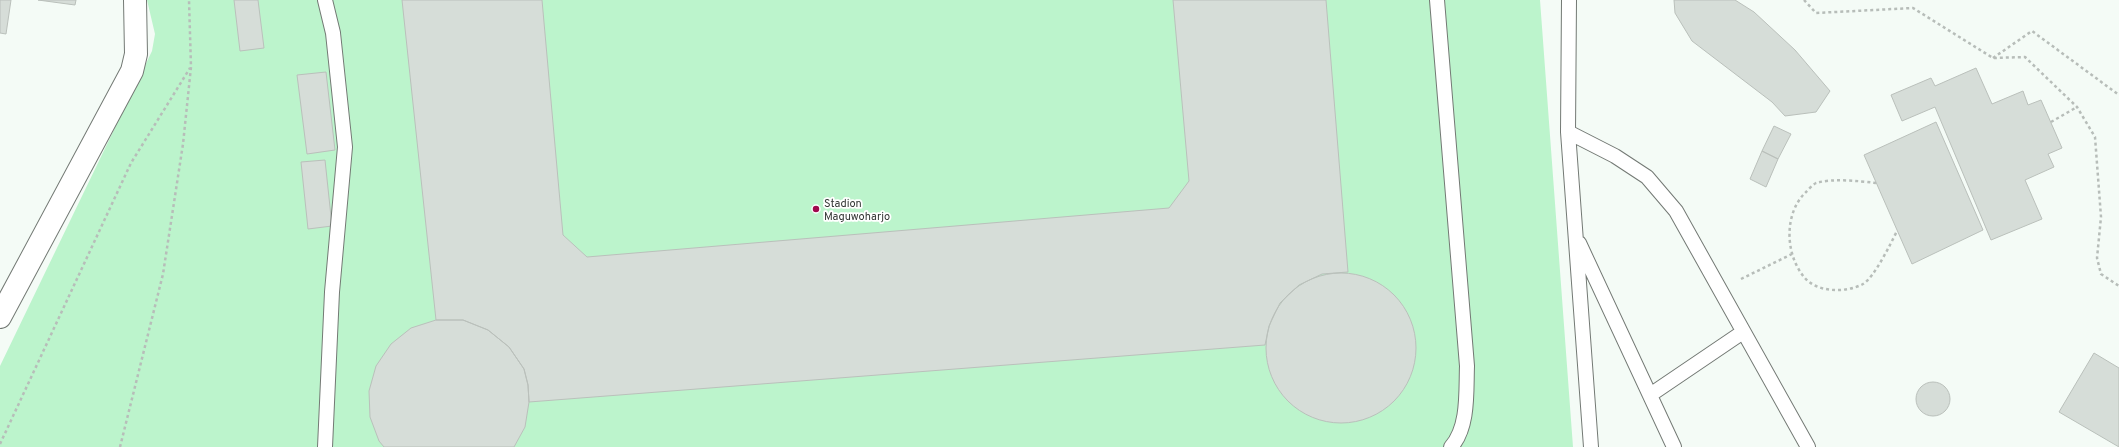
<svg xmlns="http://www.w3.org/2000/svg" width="2119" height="447" viewBox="0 0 2119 447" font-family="Overpass,sans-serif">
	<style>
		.green { fill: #bcf4cc }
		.building { fill: #d6ddd8; stroke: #bac0bb }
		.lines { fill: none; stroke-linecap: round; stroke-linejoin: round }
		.lane-casing { stroke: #737974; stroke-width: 16 }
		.street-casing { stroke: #737974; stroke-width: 24 }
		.path { stroke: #b7bdb9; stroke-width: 2.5; stroke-dasharray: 3 3; stroke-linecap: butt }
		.lane { stroke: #fff; stroke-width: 14 }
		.street { stroke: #fff; stroke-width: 22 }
		.poi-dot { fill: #a0084d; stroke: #fff; stroke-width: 1.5 }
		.labels { text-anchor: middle; stroke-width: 3.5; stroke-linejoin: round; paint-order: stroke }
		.poi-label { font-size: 11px; fill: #323533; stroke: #fff; text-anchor: start }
	</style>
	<rect width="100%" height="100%" fill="#f4fbf6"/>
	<!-- green -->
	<path class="green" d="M147,0h1393l33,447h-1573v-81l152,-315 3,-17z"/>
	<!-- building -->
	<path class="building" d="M0,0h11l-5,34 -6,-1z
		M38,0h38l-1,5z
		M234,0h24l6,48 -24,3z
		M402,0h140l21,235 24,22 582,-49 20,-27 -16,-181h153l22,272 -26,2 -23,11 -19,18 -11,23 -4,19 -736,57 -1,-17 -4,-16 -15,-22 -21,-17 -25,-10h-27z
		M1674,0h61l19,12 41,38 35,41 -14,21 -31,4 -13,-14 -80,-61 -17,-28z
		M1976,68l16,36 31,-13 5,14 13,-5 21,48 -14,6 6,13 -29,13 17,39 -51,21 -56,-133 -33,14 -11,-26 40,-17 4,8z
		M326,72l9,78 -28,4 -10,-79z
		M1936,122l47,108 -71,34 -48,-109z
		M1774,126l17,8 -13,25 -16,-8z
		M1762,151l16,8 -12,28 -16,-8z
		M325,160l7,66 -24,3 -7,-67z
		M1266 348a75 75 0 1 1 150 0a75 75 0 1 1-150 0Z
		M436,320h27l25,10 21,17 15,22 4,16 1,17 -4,25 -11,20h-130l-5,-6 -9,-24 -1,-26 7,-25 15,-22 20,-16z
		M2094,353l25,15v79l-60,-35z
		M1916 399a17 17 0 1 1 34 0a17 17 0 1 1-34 0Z"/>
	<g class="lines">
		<!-- lane casing -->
		<g class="lane-casing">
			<path id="lane" d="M1437,0l30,366c-1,25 2,61 -16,81
				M1569,0l-1,132 23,315
				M1568,132l47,24 32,21 29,34 132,236
				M1579,243l95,204
				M1650,395l93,-63
				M325,447l7,-155 13,-145 -12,-114 -8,-33"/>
		</g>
		<!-- street casing -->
		<g class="street-casing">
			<path id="street" d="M0,317l132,-246 4,-17 -1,-54"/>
		</g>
		<!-- path -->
		<path class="path" d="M1804,0l12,13 97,-5 80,50 32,-1 52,50 18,30 6,80 -4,41 4,16 18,12
			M1993,58l39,-27 87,64
			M2051,122l26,-15
			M1876,183c-17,-2 -43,-5 -60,0 -4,2 -8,7 -11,10 -21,21 -20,61 -1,84 13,16 42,16 59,7 11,-6 28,-41 34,-53
			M1741,279l51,-25
			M0,444l131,-281 59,-95
			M120,447l43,-173 20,-130 8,-77 -2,-67"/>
		<!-- lane -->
		<use href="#lane" class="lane"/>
		<!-- street -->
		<use href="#street" class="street"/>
	</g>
	<!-- markers -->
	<circle class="poi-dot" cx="816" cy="209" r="4"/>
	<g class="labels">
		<!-- poi labels -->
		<g class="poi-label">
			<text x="824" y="207">Stadion<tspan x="824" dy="13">Maguwoharjo</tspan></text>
		</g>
	</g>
</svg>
